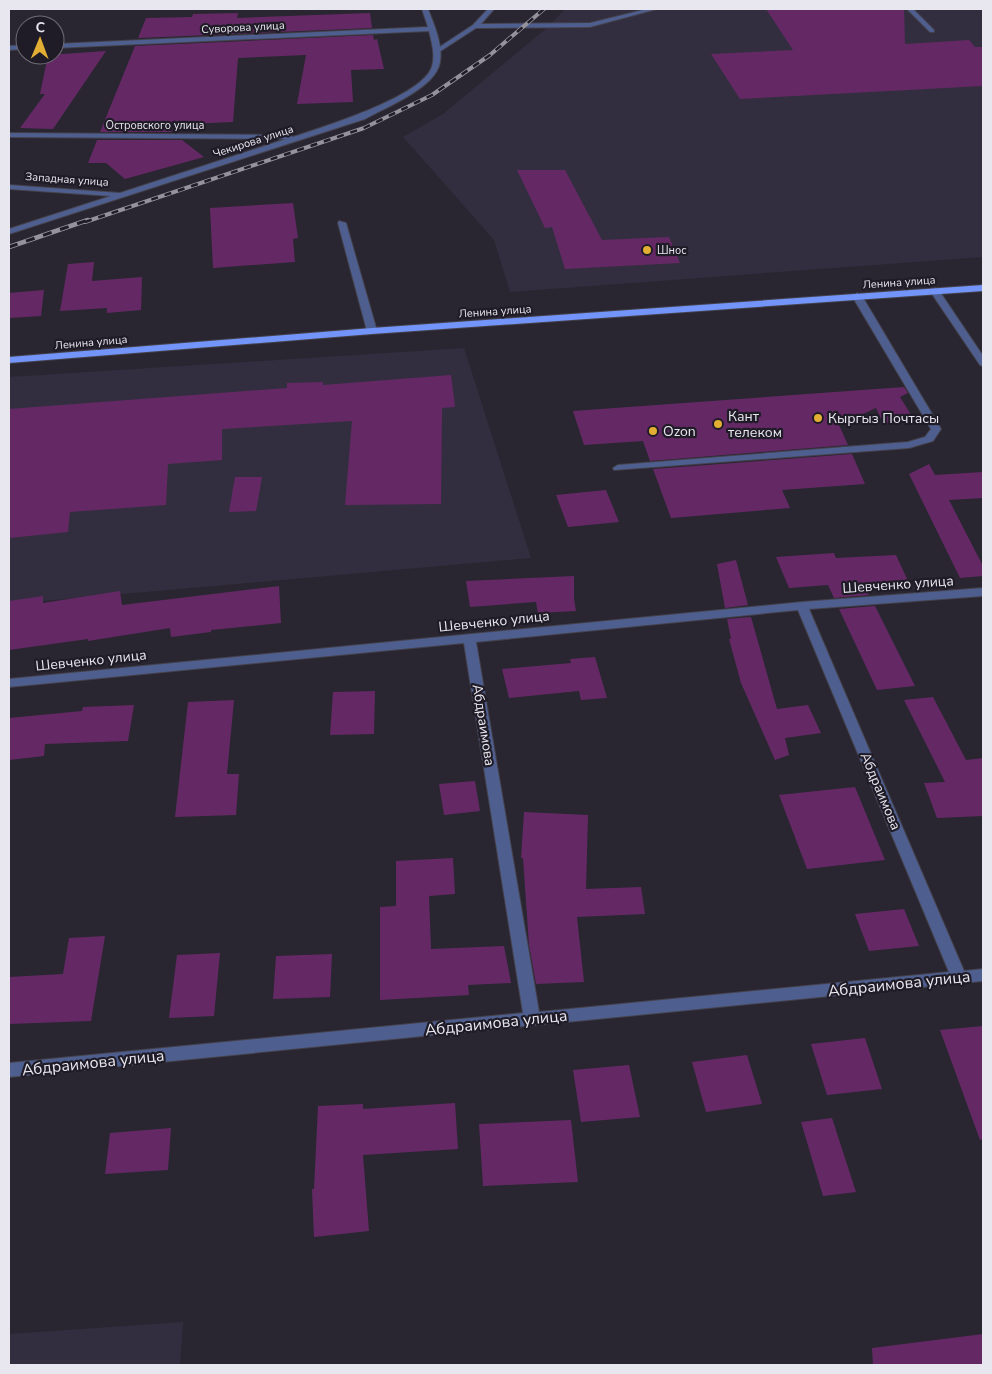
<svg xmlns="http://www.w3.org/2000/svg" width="992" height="1374" viewBox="0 0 992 1374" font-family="'Nunito Sans',sans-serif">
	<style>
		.built { fill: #332e3f }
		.building { fill: #642965 }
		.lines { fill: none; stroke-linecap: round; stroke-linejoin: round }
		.lane-casing { stroke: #44414b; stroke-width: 2 }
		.street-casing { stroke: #44414b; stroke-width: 2 }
		.primary-casing { stroke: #44414b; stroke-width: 2 }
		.lane { fill: #4e5f8f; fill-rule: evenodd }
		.street { fill: #4e5f8f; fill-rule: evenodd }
		.primary { fill: #7394f8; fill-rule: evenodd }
		.rail-far1-casing { stroke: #95929c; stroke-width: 4 }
		.rail-casing { stroke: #95929c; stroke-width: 4.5 }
		.rail-far1 { stroke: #1f1c27; stroke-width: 2.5; stroke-dasharray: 7; stroke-linecap: butt }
		.rail { stroke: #1f1c27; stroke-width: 3; stroke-dasharray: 9; stroke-linecap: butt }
		.poi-dot { fill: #e2af34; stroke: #1f1c27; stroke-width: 2 }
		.labels { text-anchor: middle; stroke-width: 4.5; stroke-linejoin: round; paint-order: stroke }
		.far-street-label { font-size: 11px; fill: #e8e6ee; stroke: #1f1c27 }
		.far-poi-label { font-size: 11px; fill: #e8e6ee; stroke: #1f1c27; text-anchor: start }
		.poi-label { font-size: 14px; fill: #e8e6ee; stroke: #1f1c27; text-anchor: start }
		.street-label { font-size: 14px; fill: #e8e6ee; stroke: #1f1c27 }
		.near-street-label { font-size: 16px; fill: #e8e6ee; stroke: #1f1c27 }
	</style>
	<rect width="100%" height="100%" fill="#292631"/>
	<!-- built -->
	<path class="built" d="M565,9h418v248l-473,35 -16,-52 -91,-103 40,-23 105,-87z
		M464,348l67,210 -522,46v-227z
		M183,1322l-3,43h-171v-31z"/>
	<!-- building -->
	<path class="building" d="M766,9h138l1,35 64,-4 6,7h8v39l-243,13 -29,-45 82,-4z
		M238,13l-1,5 133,-5 2,15 -234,10 8,-20 46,-1 1,-3z
		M373,35l1,5 3,-1 7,30 -33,1 2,32 -56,2 9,-49 -68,3 -5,64 -71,3 10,7h-72l35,-86z
		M106,51l-53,78 -33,-1 25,-34h-5l8,-39z
		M97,140h85l22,17 -79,22 -19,-16h-18z
		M517,170h48l37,70 67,-3 11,26 -115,6 -13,-42 -7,1z
		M293,203l5,35 -5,1 2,23 -82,6 -3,-60z
		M94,262l-2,19 50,-4 -1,33 -34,3v-5l-47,3 8,-47z
		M44,290l-3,26 -32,2v-25z
		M451,375l4,32 -13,1 -1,96 -96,1 7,-84 -130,8v31l-54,4 -2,41 -96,7 -2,20 -59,6v-129l278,-21v-5l36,-1v3z
		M904,387l4,6 -8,4 15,24 -32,2 -7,-15 -37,17 9,20 -198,16 -7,-20 -59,4 -11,-34z
		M852,454l13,30 -83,6 8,18 -119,10 -18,-49z
		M929,464l6,11 48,-3v26l-34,2 34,66v10l-23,2 -51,-104z
		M235,477h27l-6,34 -27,1z
		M606,490l13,32 -51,5 -12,-32z
		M834,553l2,5 60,-3 12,26 -44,2 5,12 -35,3 -6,-13 -39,3 -13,-31z
		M736,560l12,45 -23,3 -8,-44z
		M574,576v23l2,12 -38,2 -2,-11 -66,5 -4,-26z
		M279,586l2,37 -70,7v2l-40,5 -1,-9 -82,13v-2l-79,11v-49l34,-5v7l77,-12 2,14z
		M875,606l40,80 -38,4 -38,-81z
		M751,617l26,92 31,-4 13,28 -36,5 4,17 -14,5 -34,-77 -12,-44h2l-4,-20z
		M595,657l12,41 -26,2 -2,-9 -70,7 -7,-29 69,-6 -1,-4z
		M375,691l-1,43 -44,1 3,-43z
		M933,697l33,63 17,-2v58l-46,2 -13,-35 21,-1 -41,-82z
		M234,700l-7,74h12l-3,41 -61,2 13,-115z
		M134,705l-6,36 -83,3 -1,12 -35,4v-42l73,-7 1,-4z
		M475,781l5,30 -36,4 -5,-31z
		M855,787l30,73 -78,9 -28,-74z
		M524,812l64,3 -2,74 55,-2 4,27 -68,3 7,65 -48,2 -7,-39 -6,-87h-2z
		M453,858l2,36 -26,2 2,53 73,-3 7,37 -43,2 1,10 -89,5v-93l16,-1v-45z
		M904,909l15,37 -50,5 -14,-37z
		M105,936l-14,85 -82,3v-47l54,-3 6,-36z
		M220,953l-6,63 -45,2 8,-63z
		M332,954l-2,43 -57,2 3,-43z
		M983,1026v113l-3,1 -40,-110z
		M865,1038l17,51 -55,6 -16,-51z
		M747,1055l15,49 -56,8 -14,-50z
		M629,1065l11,52 -59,5 -8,-52z
		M455,1103l3,46 -95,6 6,76 -55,6 -2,-48h2l4,-83 45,-2v5z
		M832,1118l24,74 -33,4 -22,-74z
		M571,1120l7,62 -95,4 -4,-62z
		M171,1128l-3,42 -63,4 5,-41z
		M983,1334v31h-110l-1,-17z"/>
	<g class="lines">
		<!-- lane casing -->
		<g class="lane-casing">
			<path id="lane" d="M488,9h6l-13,15 109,-1 57,-14h10l-67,18 -114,1 -37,24h-4v-2l38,-25z
				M907,9h6l21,21v2h-4z
				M339,221l7,2 31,108 -2,2h-6l-2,-2 -29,-108z
				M857,293l5,3 79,133 -8,12 -24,7 -295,22 -1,-2 5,-3 290,-23 17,-5 6,-8 -79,-133z"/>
		</g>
		<!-- street casing -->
		<g class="street-casing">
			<path id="street" d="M422,9h6c6,16 15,35 12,53 -4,26 -54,45 -75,57l-356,115v-5l102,-33 -102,-7v-4l111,8 166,-54 -277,-2v-4l280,2 4,2c30,-10 125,-39 138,-68 5,-11 1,-26 -2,-38l-374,17v-4l373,-17z
				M25,45v4l-16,1v-4z
				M935,288l3,1 45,67v10l-3,-1 -50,-74z
				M983,588v8l-174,13 155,362 19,-2v12l-974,96v-14l514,-50 -59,-370 -455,44v-8l793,-77zM798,610l151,362 -410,40 -63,-370z"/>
		</g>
		<!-- primary casing -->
		<g class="primary-casing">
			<path id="primary" d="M983,285v6l-611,43 -363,29v-6l363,-29z"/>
		</g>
		<!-- lane -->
		<use href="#lane" class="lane"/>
		<!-- street -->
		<use href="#street" class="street"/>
		<!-- primary -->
		<use href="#primary" class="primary"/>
		<!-- rail-far1 casing -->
		<g class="rail-far1-casing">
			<path id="rail-far1" d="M85,222l279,-94 68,-33 58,-40 54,-46"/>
		</g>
		<!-- rail casing -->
		<g class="rail-casing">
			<path id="rail" d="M9,247l79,-27"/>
		</g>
		<!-- rail-far1 -->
		<use href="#rail-far1" class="rail-far1"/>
		<!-- rail -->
		<use href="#rail" class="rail"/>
	</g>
	<!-- markers -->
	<g class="poi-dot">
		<circle cx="647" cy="250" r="5"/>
		<circle cx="818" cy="418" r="5"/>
		<circle cx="718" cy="424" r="5"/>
		<circle cx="653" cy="431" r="5"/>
	</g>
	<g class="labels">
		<!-- far-street labels -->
		<g class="far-street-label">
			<text transform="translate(243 27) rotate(-3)" y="4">Суворова улица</text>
			<text x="155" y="129">Островского улица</text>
			<text transform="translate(253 141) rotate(-18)" y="4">Чекирова улица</text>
			<text transform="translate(67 179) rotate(4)" y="4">Западная улица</text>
			<text transform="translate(899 282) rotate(-4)" y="4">Ленина улица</text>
			<text transform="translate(495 311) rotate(-4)" y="4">Ленина улица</text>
			<text transform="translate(91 342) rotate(-5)" y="4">Ленина улица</text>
		</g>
		<!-- far-poi labels -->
		<g class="far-poi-label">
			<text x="657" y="254">Шнос</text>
		</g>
		<!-- poi labels -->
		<g class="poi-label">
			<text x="728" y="421">Кант<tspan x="728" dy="16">телеком</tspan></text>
			<text x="828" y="423">Кыргыз Почтасы</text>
			<text x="663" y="436">Ozon</text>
		</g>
		<!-- street labels -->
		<g class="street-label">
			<text transform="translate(898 584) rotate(-4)" y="5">Шевченко улица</text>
			<text transform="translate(494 621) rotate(-6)" y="5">Шевченко улица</text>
			<text transform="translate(91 660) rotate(-6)" y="5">Шевченко улица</text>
			<text transform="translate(484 725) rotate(81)" y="5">Абдраимова</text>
			<text transform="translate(881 791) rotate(67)" y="5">Абдраимова</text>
		</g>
		<!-- near-street labels -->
		<g class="near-street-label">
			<text transform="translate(899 983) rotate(-6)" y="6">Абдраимова улица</text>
			<text transform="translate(496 1022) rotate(-6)" y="6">Абдраимова улица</text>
			<text transform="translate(93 1062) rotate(-6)" y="6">Абдраимова улица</text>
		</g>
	</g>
	<!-- border -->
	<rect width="992" height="1374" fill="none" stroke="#e8e6ee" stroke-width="20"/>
	<!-- north arrow -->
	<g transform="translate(40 40) rotate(1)"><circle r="24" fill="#1f1c27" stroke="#6f6d77"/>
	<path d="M0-4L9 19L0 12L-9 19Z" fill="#e2af34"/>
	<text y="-8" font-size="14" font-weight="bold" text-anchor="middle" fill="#e8e6ee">С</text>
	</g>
</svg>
